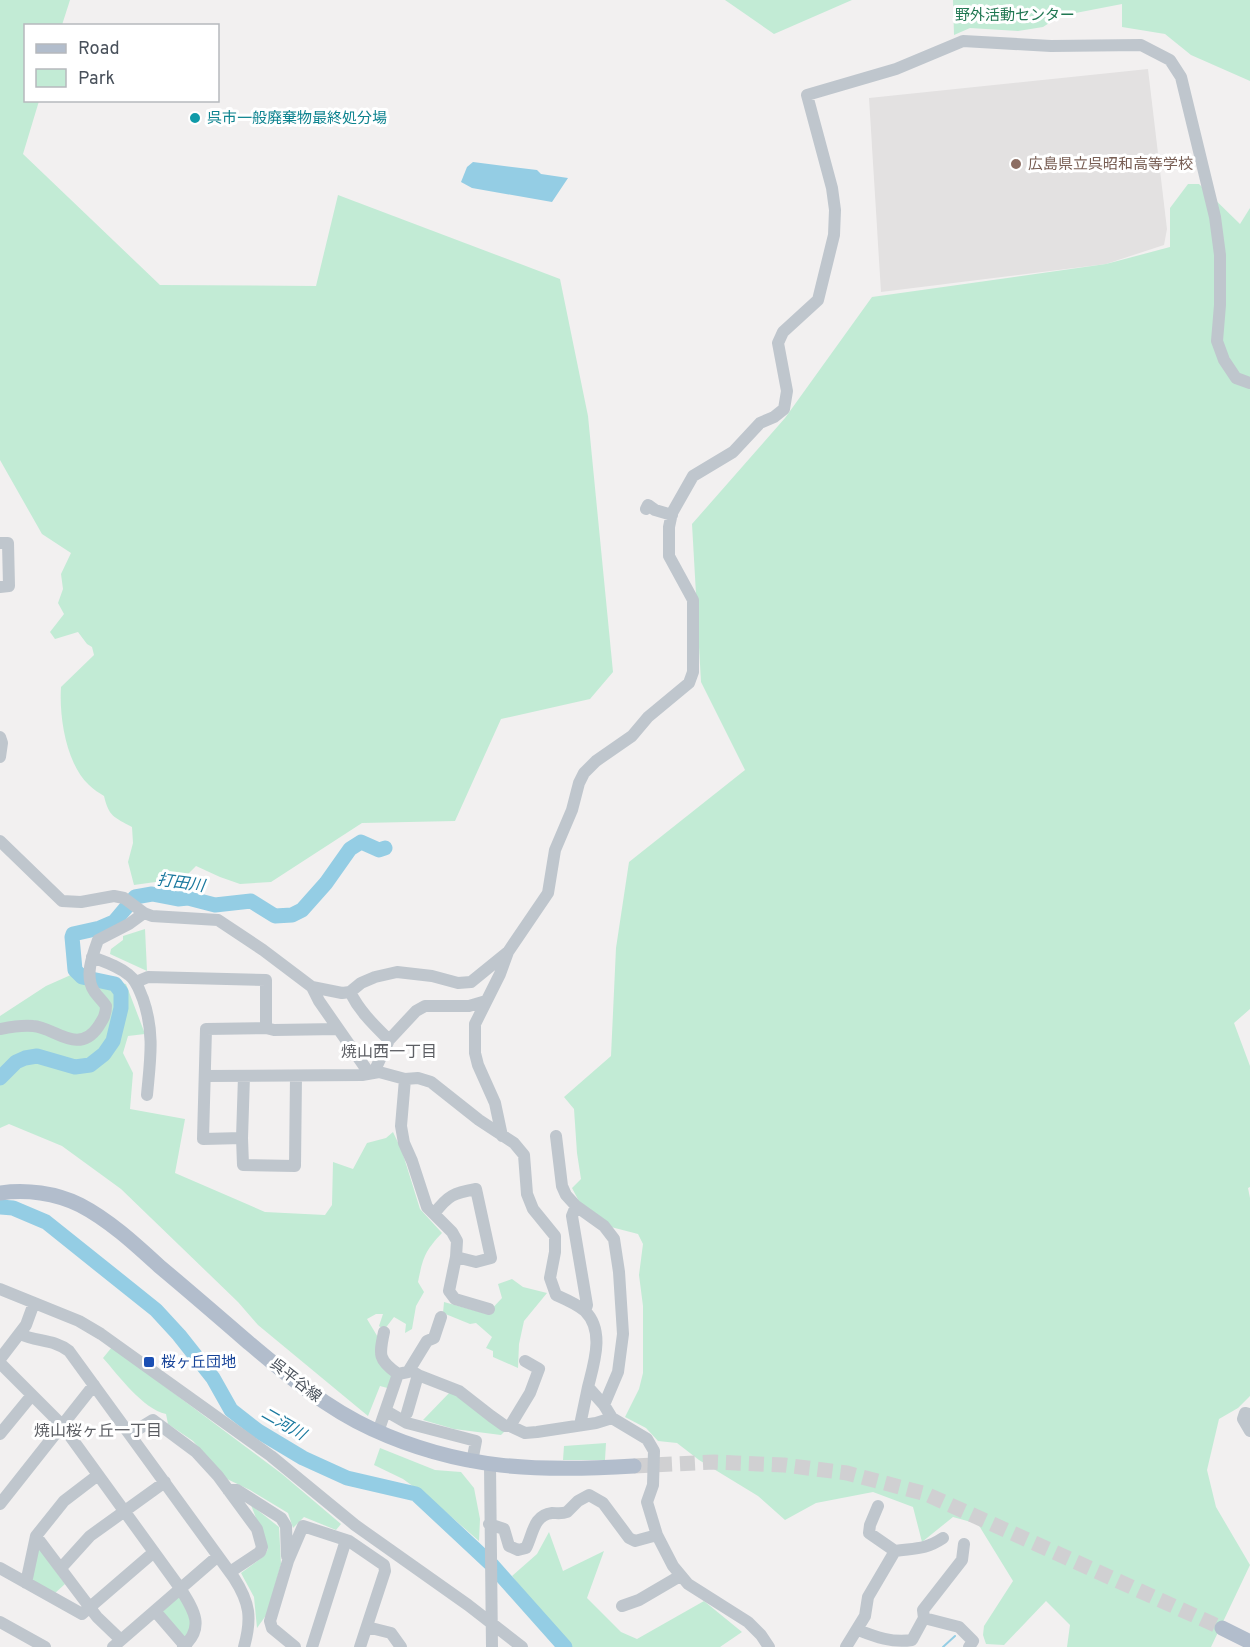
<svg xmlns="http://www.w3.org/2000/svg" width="1250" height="1647" viewBox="0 0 1250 1647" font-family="Overpass,'Noto Sans JP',sans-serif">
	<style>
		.education { fill: #e3e1e1 }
		.green { fill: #c2ebd5 }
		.water { fill: #94cde4 }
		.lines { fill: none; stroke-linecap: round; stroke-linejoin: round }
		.stream { stroke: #94cde4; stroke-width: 2 }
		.river { stroke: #94cde4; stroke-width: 15 }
		.major-tunnel { stroke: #d0d0d2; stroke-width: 15; stroke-dasharray: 15 8; stroke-linecap: butt }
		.minor { stroke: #bfc6cd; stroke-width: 12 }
		.major { stroke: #b2bdcc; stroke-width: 15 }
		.culture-dot { fill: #0f9aa8; stroke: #fff; stroke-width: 2 }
		.education-dot { fill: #8d6e63; stroke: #fff; stroke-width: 2 }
		.transit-dot { fill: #1a4fb4; stroke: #fff; stroke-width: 2 }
		.labels { text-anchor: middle; stroke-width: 6; stroke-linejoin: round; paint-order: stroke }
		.park-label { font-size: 15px; fill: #207752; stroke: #fff }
		.culture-label { font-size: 15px; fill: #0d838f; stroke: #fff; text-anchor: start }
		.education-label { font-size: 15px; fill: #785e54; stroke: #fff; text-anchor: start }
		.transit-label { font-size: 15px; fill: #164399; stroke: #fff; text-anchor: start }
		.street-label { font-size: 15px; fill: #49515b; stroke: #fff }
		.water-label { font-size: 16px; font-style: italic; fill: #19789e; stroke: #fff }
		.neighbourhood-label { font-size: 16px; fill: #5d5f64; stroke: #fff }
	</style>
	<rect width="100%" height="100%" fill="#f2f0f0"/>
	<!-- education -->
	<path class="education" d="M1148,69l19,160 -3,16 -58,19 -225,28 -12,-194z"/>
	<!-- green -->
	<path class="green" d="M0,0h70l-8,25 -36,1v74l13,1 -16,53 137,131 156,1 22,-91 222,84 28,137 25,256 -23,27 -89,20 -46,102 -93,2 -91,59 -31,2 -20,-7 -24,-11 -12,12 -50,7 -6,-23 5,-19 -1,-16c-18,-10 -23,-10 -28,-31 -5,-3 -11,-7 -15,-11 -23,-21 -30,-69 -28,-98l33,-32 -2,-8 -5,-3 -9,-12 -23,7 -5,-7 14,-18 -6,-11 5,-14 -2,-15 10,-21 -29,-19 -42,-74z
		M725,0h127l-78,34z
		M953,0h297v81l-59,-26 -26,-21 -43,-7v-23l-62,12 -17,11 -25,4 -48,-3 -16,7z
		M1188,184h11l41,40 10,-16v801l-16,14 16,43v121l-2,1 2,10v198l-12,12 -19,11 -12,51 9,37 34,58 -39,82h-144l3,-22 -24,-24 -42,44 -18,-1 -3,-9 1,-9 29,-45 -35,-57 -25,-7 -31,25 -9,-35 -40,-15 -57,11 -31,17 -27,-24 -59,-36 -22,-17 -19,-2 -12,-13 -21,-11 14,-28 4,-16v-67l-4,-31 4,-31 -5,-10 -27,-7 -30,-22 -9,-17 9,-9 -4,-26 -3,-44 -10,-12 47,-41 5,-108 13,-86 116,-92 -44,-88 -9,-158 93,-106 87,-121 234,-33 64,-17v-39z
		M145,929l2,42 -37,-17 1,-5 12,-9v-4z
		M73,974l53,10 19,50 -17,2 -5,17 10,20 -3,36 55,10 -10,54 90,39 60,3 7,-10 1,-43 20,7 14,-26 19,-5 7,-6 9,19 18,58 22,24c-17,18 -19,24 -24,49l6,10 -8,14 -4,23 -7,4 1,-9 -12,-7 -10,13 -5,-4 4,-12h-7l-9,5 12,20 16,38 -4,12 -11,-3 -12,30 -110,-91 -20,-23 -117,-113 -59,-43 -53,-22 -9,4v-112l46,-30z
		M512,1279l11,8 24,6 -23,28 -5,23 -1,24 -25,-11v-6l-7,-3 6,-11 -16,-14 -6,1 -27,-11 1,-11 43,12 15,-16 -4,-14z
		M112,1347l170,127 59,50 -5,6 -32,-13 -11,11 -5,-15 -38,-23 -23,-11 -34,-38 -25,-17 -2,-10c-23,-5 -47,-38 -63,-56z
		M452,1390l53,41 -4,4 -47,-6 -31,-9z
		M606,1443l-1,17h-42l1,-14z
		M380,1448l55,22 26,2 13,16 6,31 -1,22 -47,-41 -29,-21 -29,-14z
		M251,1505l28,22 2,37 -14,50 -10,14 -3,-31 -13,-24 23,-17 4,-7z
		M549,1532l14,39 41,-20 -17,47 34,34 16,7 67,-38 38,31 -22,15h-152l-56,-71 25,-22z
		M39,1548l26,36 -11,10 -23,-12z
		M180,1593l13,25 -8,24 -26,-32z"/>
	<!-- water -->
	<path class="water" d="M473,162l64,8 4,4 27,4 -16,24 -80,-14 -11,-6 6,-15z"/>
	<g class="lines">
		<!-- stream -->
		<path class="stream" d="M943,1647l12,-11"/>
		<!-- river -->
		<path class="river" d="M0,1078l16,-16 9,-4 12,-2 38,11 15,-2 14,-11 9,-13 8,-33v-16l-6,-8 -33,-7 -7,-7 -3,-33 1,-3 27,-6 14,-6 21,-25 17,-3 26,5 10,-1 27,7 36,-4 24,15 17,-1 10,-5 24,-27 24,-34 11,-7 18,8 6,-2
			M0,1207l13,1 33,14 110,88 23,25 34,43 18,32 27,21 45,27 44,20 69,16 76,71 73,82"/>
		<!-- major-tunnel -->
		<path class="major-tunnel" d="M634,1466l80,-4 70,3 63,8 79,21 296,134"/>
		<!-- minor -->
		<path class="minor" d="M646,509l2,-4 7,5 17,5
			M0,543h8l1,43 -9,1
			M0,737l2,6 -2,14
			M0,841l62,60 19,1 33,-6 10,2 20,15 8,3 66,4 45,30 49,37 30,6 8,-1 11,-9 14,-6 22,-5 35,4 26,7 13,-1 37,-30
			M92,957c13,5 26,9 37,18 8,6 10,15 14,24 12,34 7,62 4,96
			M136,982l12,-5 118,3v48
			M312,987l7,14 50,72
			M350,992c10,20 24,33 39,48
			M0,1029c10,-2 23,-4 33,-3 21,1 45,30 65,1 5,-8 8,-12 8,-21 -4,-6 -9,-10 -12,-15 -10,-15 -1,-37 4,-51l31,-16 15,-11
			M374,1072l15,-32 27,-29 9,-5h44l17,-5
			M205,1076l157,-1 17,-3 26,7 13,-1 13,4 48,38 35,23 10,12 3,39 6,15 22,27v16l-5,26 6,17c9,4 21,9 29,16 20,20 9,52 3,76l16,18 8,13 35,21 7,12 -1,34 -6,17 10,33 16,31 15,18 60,38 13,13 8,12
			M296,1076l-1,90 -52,-1 -1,-27 -39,1 3,-110 60,-1 8,2 64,-1
			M405,1079l-4,47 3,17 8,18 15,46 25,25 5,9 -1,16 -7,34 6,8 34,10
			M502,1136l-7,-33 -17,-38 -3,-12v-29l25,-50 8,-22 40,-59 7,-43 17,-40 7,-27 5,-10 12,-12 36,-25 16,-19 41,-34 4,-11v-72l-24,-44v-29l3,-14 21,-37 40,-24 27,-29 14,-6 10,-8 3,-18 -9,-48 5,-11 35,-32 16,-65 1,-25 -3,-22 -25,-93 89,-26 67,-28 88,5 90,-1 29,15 11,17 34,140 5,38v50l-3,36 7,19 12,18 14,5
			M556,1136l6,50 4,9 10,11 28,20 10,13 5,33 4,62 -5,38 -14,33
			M242,1138l2,-62
			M576,1206l-4,10 15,89 -2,6
			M434,1214c14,-19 20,-21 42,-25l15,69 -15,4 -20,-5
			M0,1289l79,32 22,13 170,122 84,69 113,80 54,42
			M384,1332c-5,23 -6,28 14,42l10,-2 19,-31 7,-3 7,-21
			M20,1334c16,8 34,5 49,17l165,227c16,25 18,40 10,69
			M0,1359l26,-34 8,-22
			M525,1361l14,8 -9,24 -20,33 15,7 12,-1 59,-9 16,-5
			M0,1363l62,62 118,163c13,21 26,39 3,59
			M418,1375l41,16 32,25 14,10h5
			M386,1411l21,12 69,18 -4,21
			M407,1413l11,-38 -5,-3
			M1250,1414l-5,-1 -2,6 7,12
			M580,1425l8,-38
			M378,1432l20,-58
			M0,1434l32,-39
			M130,1434l23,-14 43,32 22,24 39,53 5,18 -2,5 -30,20
			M490,1465l2,182
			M228,1490h9l44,28 5,8 1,30
			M0,1504l94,-119
			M489,1524l15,5 5,17 9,4 8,-2c7,-13 7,-33 26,-35 5,0 10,1 15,-1l11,-11 11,-6 14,8 26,35 6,3 22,-6
			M36,1536l61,81 24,23
			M895,1551c20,-3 30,-1 48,-13
			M0,1568l82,46 72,-62
			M61,1568l29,-32 75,-54
			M26,1583l10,-47 28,-35 34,-26
			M622,1606l17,-6 41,-24
			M155,1611l31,36
			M924,1618l35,9 14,14 -4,6
			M0,1622l45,25
			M367,1627l24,6 10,14
			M858,1630c18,7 34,13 54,10l12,-22 -1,-8 39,-50 2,-16
			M113,1647l105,-91
			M295,1647l-23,-19 -2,-7 18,-60 15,-35 46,15 35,24 1,6 -25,76
			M312,1647l34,-107
			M846,1647l19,-31 3,-19 27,-46 -26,-18 1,-8 8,-19"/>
		<!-- major -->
		<path class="major" d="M0,1193c26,-4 56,0 80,12 29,15 55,39 79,61 30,25 60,51 90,77 38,32 77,65 123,86 89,41 167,43 262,37
			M1222,1628l28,14"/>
	</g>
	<!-- markers -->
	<circle class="culture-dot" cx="195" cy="118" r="6"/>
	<circle class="education-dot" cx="1016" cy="164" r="6"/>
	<rect class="transit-dot" x="143" y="1356" width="12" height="12" rx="3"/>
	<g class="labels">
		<!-- park labels -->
		<g class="park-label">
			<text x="1015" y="20">野外活動センター</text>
		</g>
		<!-- culture labels -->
		<g class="culture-label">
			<text x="207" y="123">呉市一般廃棄物最終処分場</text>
		</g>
		<!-- education labels -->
		<g class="education-label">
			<text x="1028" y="169">広島県立呉昭和高等学校</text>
		</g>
		<!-- transit labels -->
		<g class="transit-label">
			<text x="161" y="1367">桜ヶ丘団地</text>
		</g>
		<!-- street labels -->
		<g class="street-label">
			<text transform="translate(296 1380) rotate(38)" y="5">呉平谷線</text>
		</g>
		<!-- water labels -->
		<g class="water-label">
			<text transform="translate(181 882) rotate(8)" y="6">打田川</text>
			<text transform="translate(284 1423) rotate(30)" y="6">二河川</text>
		</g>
		<!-- neighbourhood labels -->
		<g class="neighbourhood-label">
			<text x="389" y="1057">焼山西一丁目</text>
			<text x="98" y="1436">焼山桜ヶ丘一丁目</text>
		</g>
	</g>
	<!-- legend -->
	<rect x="24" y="24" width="195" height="78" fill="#ffffff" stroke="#b6b9bd" stroke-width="1.5"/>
	<rect x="36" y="44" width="30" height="9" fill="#b2bdcc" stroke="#b6b9bd" stroke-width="1.5"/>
	<text x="78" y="54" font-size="18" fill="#49515b">Road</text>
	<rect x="36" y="69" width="30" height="18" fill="#c2ebd5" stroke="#b6b9bd" stroke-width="1.5"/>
	<text x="78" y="84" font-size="18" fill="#49515b">Park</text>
</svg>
